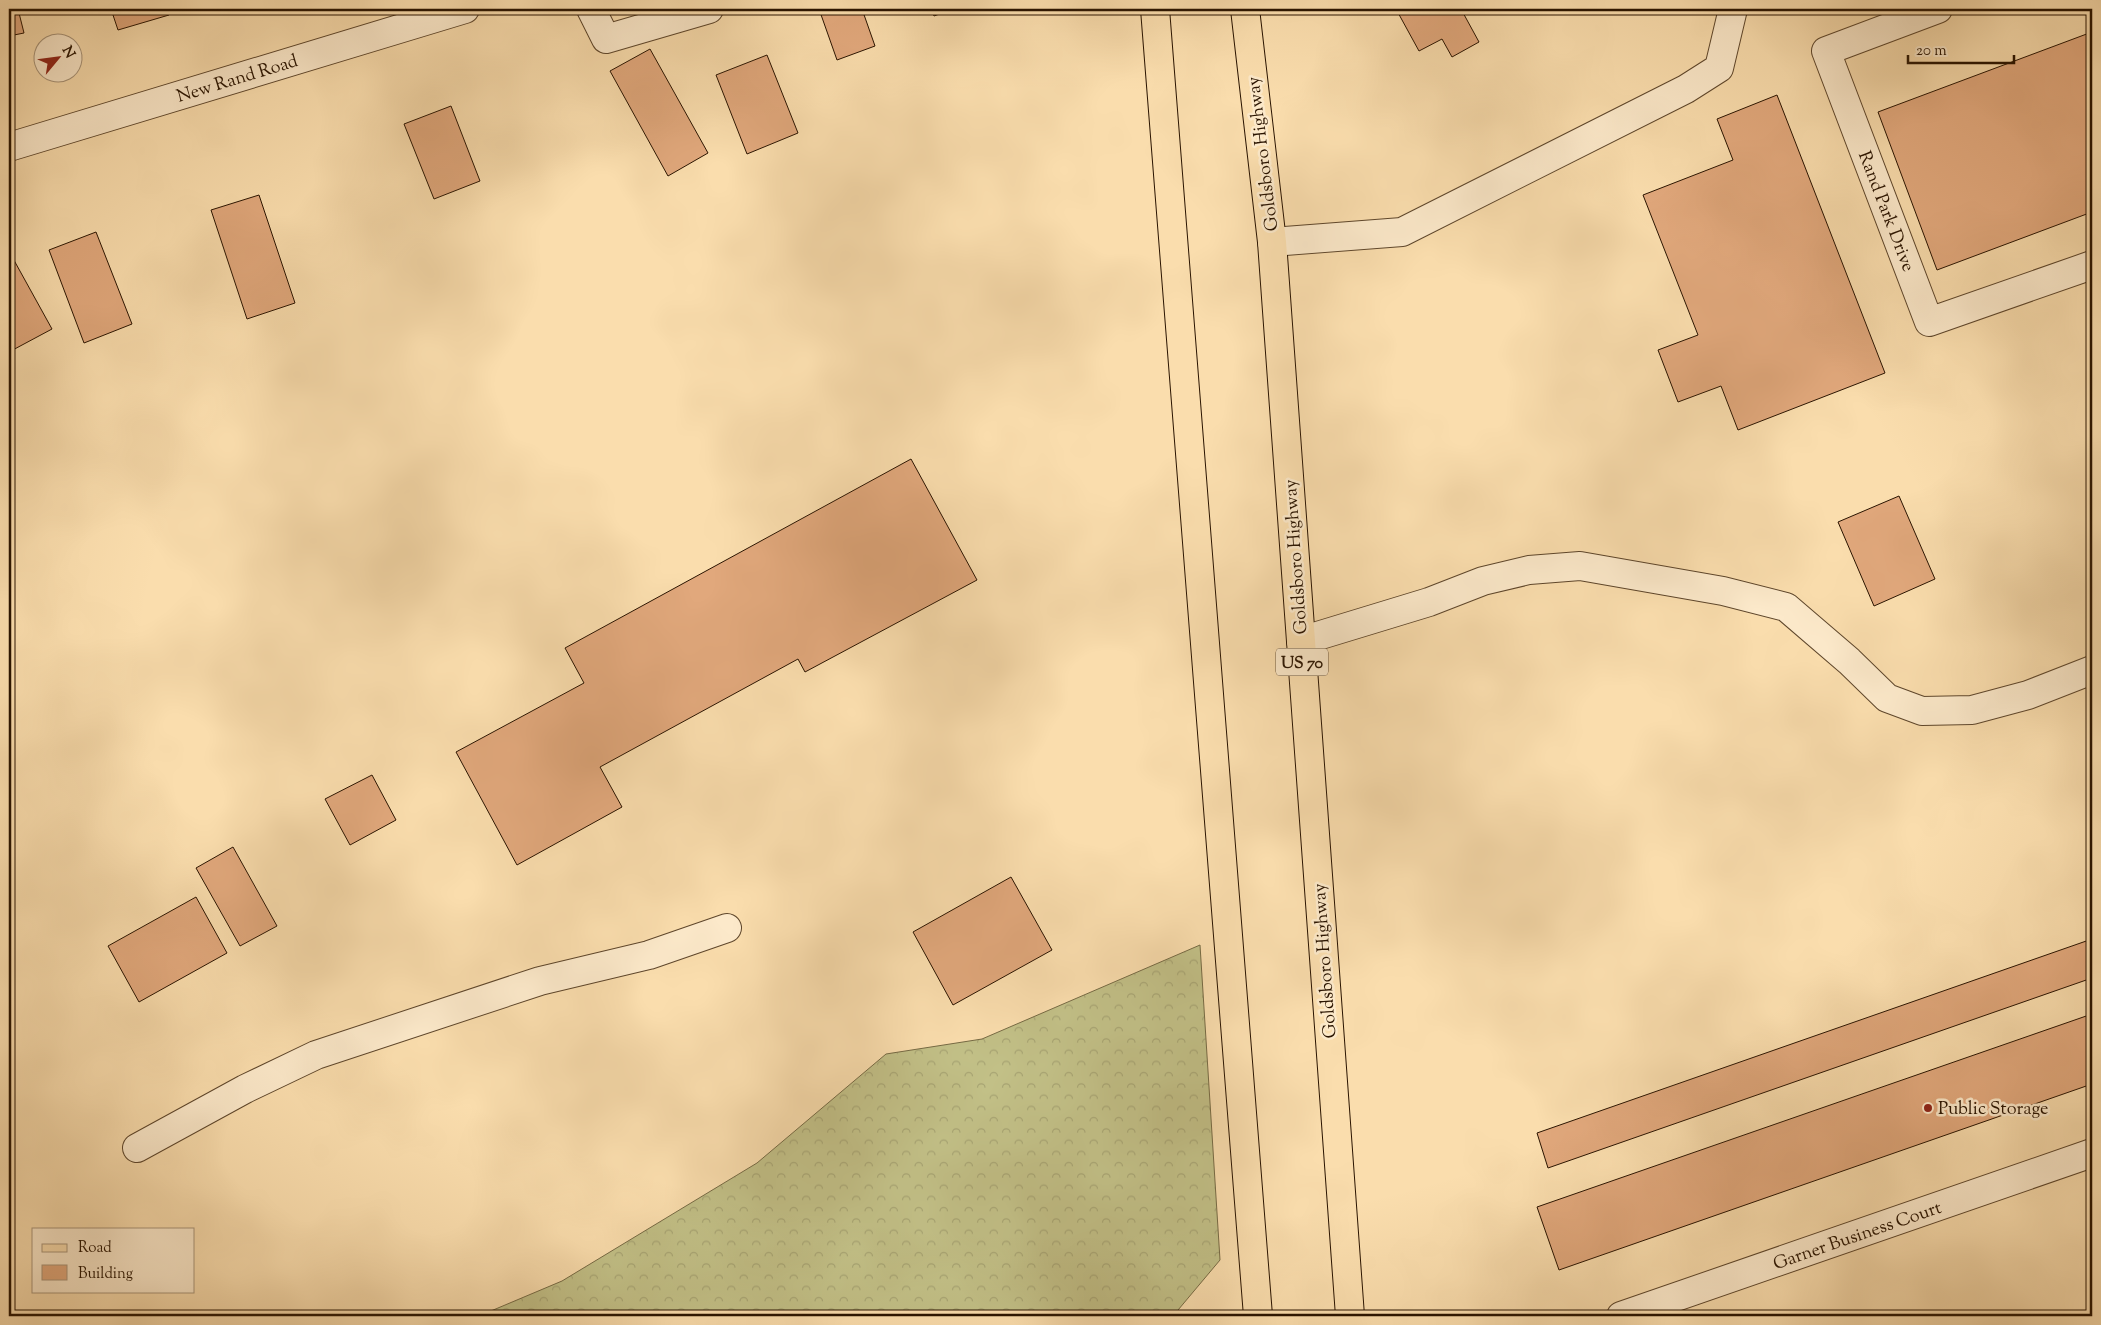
<svg xmlns="http://www.w3.org/2000/svg" width="2101" height="1325" viewBox="0 0 2101 1325" font-family="'Sorts Mill Goudy',serif">
	<style>
		.forest { fill: url(#forest-crowns); stroke: #766a44 }
		.building { fill: #e1a87c; stroke: #2a1400 }
		.lines { fill: none; stroke-linecap: round; stroke-linejoin: round }
		.minor-casing { stroke: #5e462b; stroke-width: 30 }
		.major-casing { stroke: #2a1400; stroke-width: 30 }
		.minor { stroke: #fce9ca; stroke-width: 28 }
		.major { stroke: #faddad; stroke-width: 28 }
		.poi-dot { fill: #8f2418; stroke: #fce9ca; stroke-width: 2 }
		.labels { text-anchor: middle; stroke-width: 5; stroke-linejoin: round; paint-order: stroke }
		.shield { fill: #fce9ca; stroke: #69543d; stroke-width: 1 }
		.shield-label { font-size: 16px; font-weight: bold; fill: #2a1400 }
		.street-label { font-size: 18px; fill: #2a1400; stroke: #fce9ca }
		.poi-label { font-size: 18px; fill: #2a1400; stroke: #fce9ca; text-anchor: start }
	</style>
	<defs>
		<pattern id="forest-crowns" width="20" height="18" patternUnits="userSpaceOnUse" patternTransform="scale(1.25)"><rect width="20" height="18" fill="#c2c087"/><path d="M2 6a3 3 0 1 1 6 0M12 15a3 3 0 1 1 6 0" fill="none" stroke="#a7a473"/></pattern>
	</defs>
	<rect width="100%" height="100%" fill="#faddad"/>
	<filter id="stains"><feTurbulence type="fractalNoise" baseFrequency=".004" numOctaves="4"/><feColorMatrix values="0 0 0 0 .2 0 0 0 0 .09 0 0 0 0 .02 0 0 0 .5 -.17"/></filter>
	<radialGradient id="worn" r=".72"><stop offset=".6" stop-color="#630" stop-opacity="0"/><stop offset="1" stop-color="#630" stop-opacity=".3"/></radialGradient>
	<!-- forest -->
	<path class="forest" d="M1200,945l20,315 -47,56h-694l83,-35 195,-118 129,-109 96,-15z"/>
	<!-- building -->
	<path class="building" d="M9,9h9l6,24 -15,3z
		M111,9h57l1,6 -51,15z
		M819,9h43l13,37 -38,14z
		M931,9h22l-19,7z
		M1396,9h65l18,33 -27,15 -10,-18 -23,12z
		M2092,32v180l-155,58 -59,-158z
		M650,49l58,104 -40,23 -58,-105z
		M767,55l31,78 -51,21 -31,-79z
		M1777,95l108,278 -147,57 -17,-44 -43,16 -20,-52 40,-15 -55,-140 90,-35 -16,-41z
		M451,106l29,75 -46,18 -30,-75z
		M259,195l36,108 -48,16 -36,-109z
		M96,232l36,92 -48,19 -35,-93z
		M10,253l42,76 -43,23v-98z
		M911,459l66,121 -172,92 -7,-13 -198,108 22,40 -105,58 -61,-113 128,-69 -19,-35z
		M1899,496l36,83 -61,27 -36,-84z
		M372,775l24,45 -46,25 -25,-46z
		M233,847l44,79 -37,20 -44,-78z
		M1011,877l41,73 -99,55 -40,-73z
		M196,897l31,56 -88,49 -31,-56z
		M2092,939v39l-544,190 -11,-35z
		M2092,1014v70l-533,186 -22,-63z"/>
	<g class="lines">
		<!-- minor casing -->
		<g class="minor-casing">
			<path id="minor" d="M591,9l15,30 103,-30
				M1938,9l-112,42 103,271 163,-57
				M9,147l456,-138
				M1272,242l130,-10 284,-143 33,-21 14,-59
				M1301,641l128,-39 54,-21 46,-11 51,-4 143,25 63,16 63,54 38,37 35,13 50,-1 56,-15 64,-25
				M137,1148l108,-59 71,-34 224,-74 109,-26 78,-27
				M1621,1316l471,-163"/>
		</g>
		<!-- major casing -->
		<g class="major-casing">
			<path id="major" d="M1155,9l103,1307
				M1245,9l27,233 78,1074"/>
		</g>
		<!-- minor -->
		<use href="#minor" class="minor"/>
		<!-- major -->
		<use href="#major" class="major"/>
	</g>
	<!-- markers -->
	<circle class="poi-dot" cx="1928" cy="1108" r="5"/>
	<g class="labels">
		<!-- shield labels -->
		<rect class="shield" x="1276" y="648.5" width="52" height="27" rx="4"/>
		<g class="shield-label">
			<text x="1302" y="668">US 70</text>
		</g>
		<!-- street labels -->
		<g class="street-label">
			<text transform="translate(237 78) rotate(-17)" y="6">New Rand Road</text>
			<text transform="translate(1262 154) rotate(-97)" y="6">Goldsboro Highway</text>
			<text transform="translate(1887 211) rotate(69)" y="6">Rand Park Drive</text>
			<text transform="translate(1295 557) rotate(-94)" y="6">Goldsboro Highway</text>
			<text transform="translate(1324 961) rotate(-94)" y="6">Goldsboro Highway</text>
			<text transform="translate(1857 1235) rotate(-19)" y="6">Garner Business Court</text>
		</g>
		<!-- poi labels -->
		<g class="poi-label">
			<text x="1938" y="1114">Public Storage</text>
		</g>
	</g>
	<!-- margin -->
	<rect width="2101" height="1325" fill="none" stroke="#faddad" stroke-width="30"/>
	<rect x="10" y="10" width="2081" height="1305" fill="none" stroke="#2a1400" stroke-width="2.5"/>
	<rect x="15" y="15" width="2071" height="1295" fill="none" stroke="#2a1400"/>
	<!-- legend -->
	<rect x="32" y="1228" width="162" height="65" fill="#fce9ca" stroke="#a89479"/>
	<rect x="42" y="1244" width="25" height="8" fill="#faddad" stroke="#a89479"/>
	<text x="78" y="1252" font-size="15" fill="#2a1400">Road</text>
	<rect x="42" y="1265" width="25" height="15" fill="#e1a87c" stroke="#a89479"/>
	<text x="78" y="1278" font-size="15" fill="#2a1400">Building</text>
	<!-- north arrow -->
	<g transform="translate(58 58) rotate(61)"><circle r="24" fill="#fce9ca" stroke="#a89479"/>
	<path d="M0-4L9 19L0 12L-9 19Z" fill="#8f2418"/>
	<text y="-8" font-size="14" font-weight="bold" text-anchor="middle" fill="#2a1400">N</text>
	</g>
	<!-- scale -->
	<path d="M1908 55v8h106v-8" fill="none" stroke="#2a1400" stroke-width="2.5"/>
	<text x="1916" y="55" font-size="15" fill="#2a1400" stroke="#fce9ca" stroke-width="4" paint-order="stroke">20 m</text>
	<rect width="100%" height="100%" filter="url(#stains)"/>
	<rect width="100%" height="100%" fill="url(#worn)"/>
</svg>
